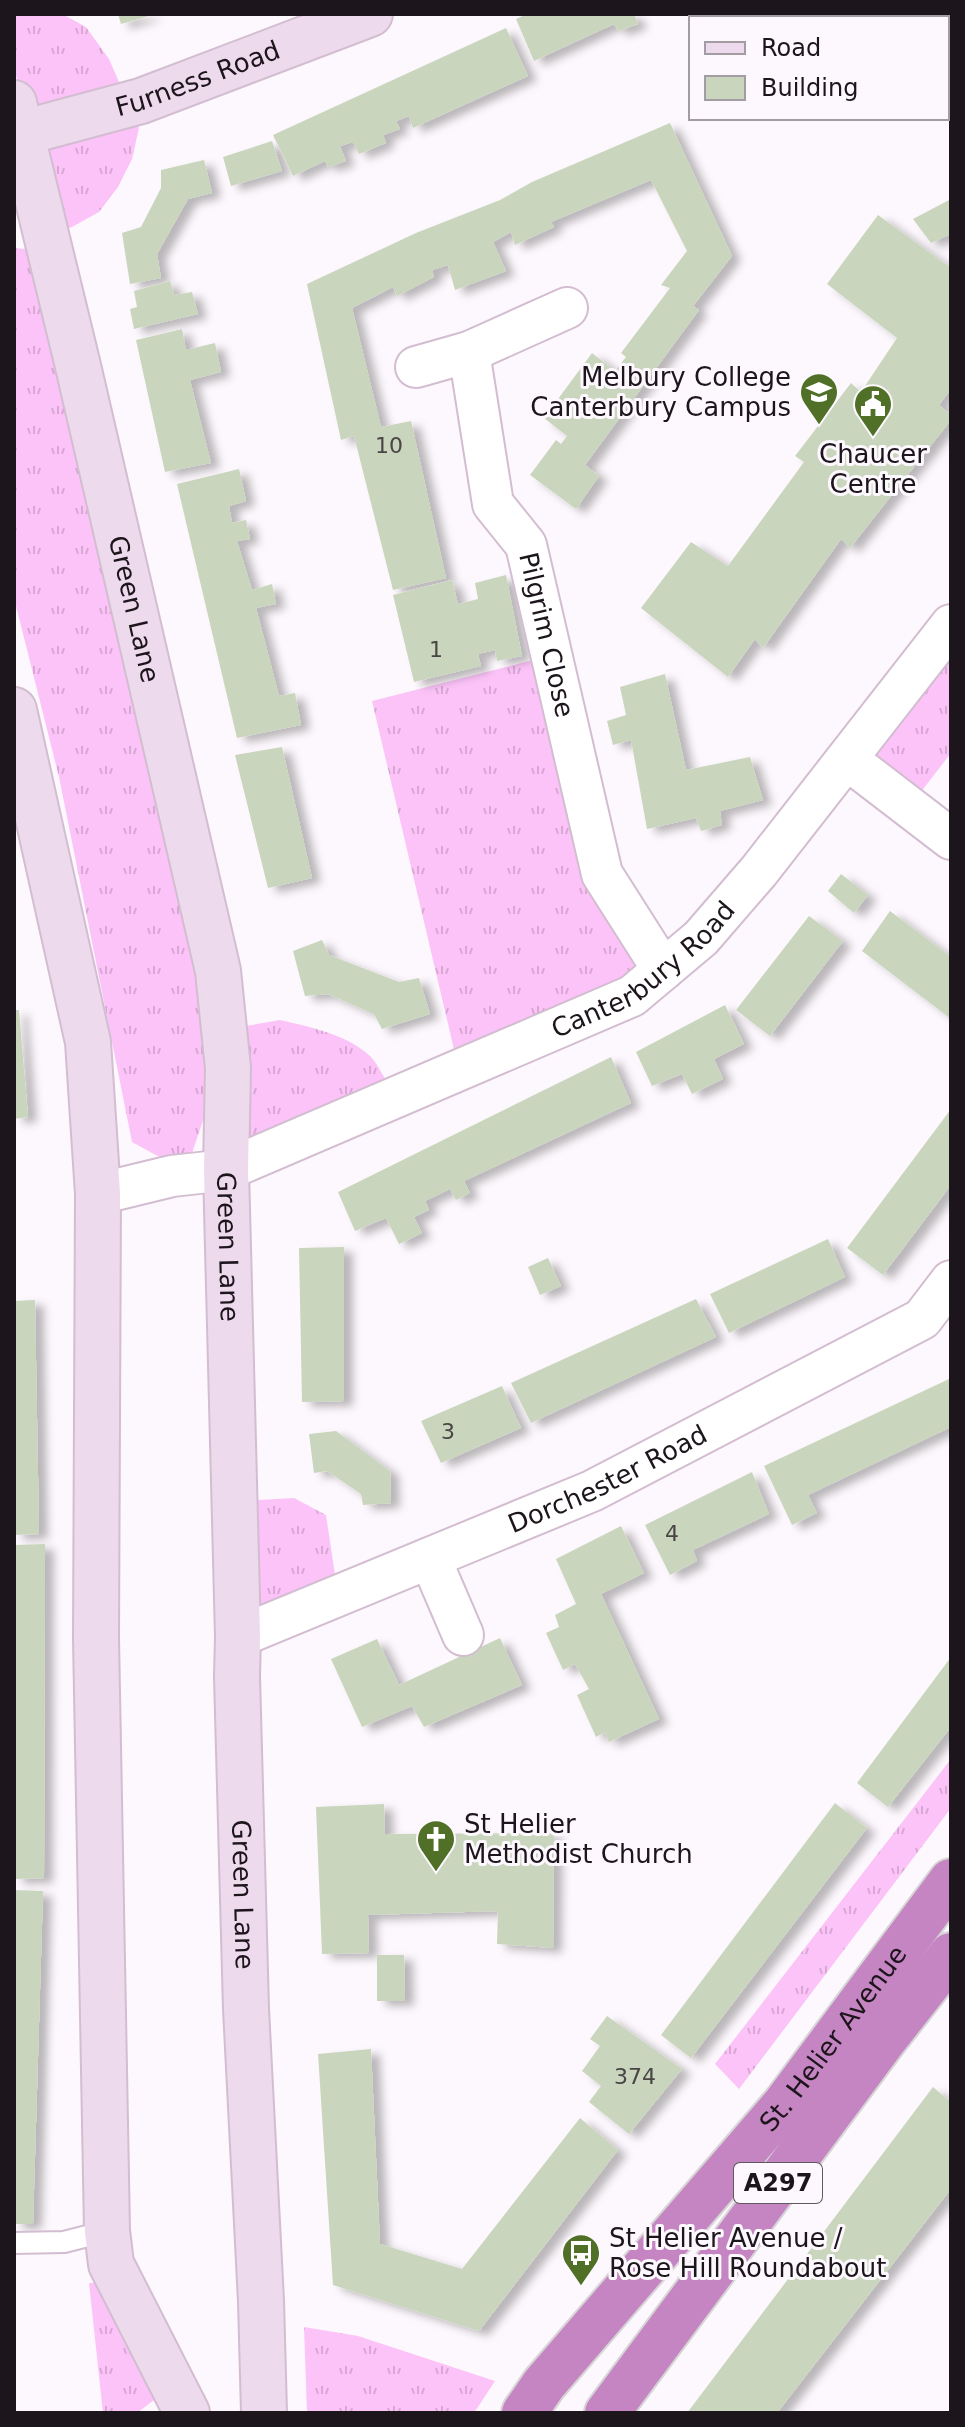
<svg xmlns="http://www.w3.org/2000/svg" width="965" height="2427" font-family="'DejaVu Sans',sans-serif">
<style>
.grass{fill:url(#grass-tufts)}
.building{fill:#c9d6bd;filter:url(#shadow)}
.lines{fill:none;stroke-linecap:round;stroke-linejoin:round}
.lane-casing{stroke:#d3bdd1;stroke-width:24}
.street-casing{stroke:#d3bdd1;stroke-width:44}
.secondary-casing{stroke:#d3bdd1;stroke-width:48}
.highway-casing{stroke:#d6d5d6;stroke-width:48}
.lane{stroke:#fff;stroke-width:20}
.street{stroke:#fff;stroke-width:40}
.secondary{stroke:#eedaed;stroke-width:44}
.highway{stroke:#c584c2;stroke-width:44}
.labels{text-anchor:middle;stroke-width:6;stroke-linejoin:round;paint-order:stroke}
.number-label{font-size:22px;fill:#484544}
.shield{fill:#fdf8fd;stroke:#605960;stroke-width:2}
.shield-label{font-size:24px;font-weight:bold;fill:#1d151c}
.street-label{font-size:26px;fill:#1d151c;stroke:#fdf8fd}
.poi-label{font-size:26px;fill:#1d151c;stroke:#fdf8fd;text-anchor:start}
</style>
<defs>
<pattern id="grass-tufts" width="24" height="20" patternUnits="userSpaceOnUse" patternTransform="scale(2)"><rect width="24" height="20" fill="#fcc3f8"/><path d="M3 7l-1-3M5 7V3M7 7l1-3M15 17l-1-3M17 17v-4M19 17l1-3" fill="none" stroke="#d8a7d4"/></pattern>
<filter id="shadow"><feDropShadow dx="9" dy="5" stdDeviation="4" flood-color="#0004"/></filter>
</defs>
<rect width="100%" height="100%" fill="#fdf8fd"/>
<path class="grass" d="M14,14l50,1 22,12 23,32 30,69 -7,31 -14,28 -19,25 -27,15 -19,6 -39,-166z
M14,248l12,1 175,728 8,126 -17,50 -27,7 -33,-18 -73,-365 -45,-179z
M951,646v107l-34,44 -51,-38z
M545,657l106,310 -194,95 -85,-361z
M280,1020c30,7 66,14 90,36 8,8 14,22 21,33l-156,69v-130z
M294,1498l32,17 11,73 -90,34 -4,-121z
M951,1759v49l-212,281 -24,-25z
M89,2283h11l54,117 -17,13h-34z
M304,2327l54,9 137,45 -21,32h-167z"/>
<path class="building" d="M118,14h34v1l-31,9z
M527,14h107l4,10 -19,7 -5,-7 -80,37 -18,-42z
M836,14h115v1l-6,3h-107z
M506,28l22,48 -115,52 -4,-12 -13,5 4,8 -17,6 3,8 -27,11 -6,-12 -13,4 6,15 -18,6 -3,-6 -32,15 -20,-41z
M670,123l62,133 -39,50 6,4 -114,155 14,11 -23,33 -46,-34 26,-35 5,4 6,-8 -23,-18 48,-65 23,18 11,-14 -5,-4 49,-65 -9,-3 26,-34 -36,-71 -100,42 3,5 -39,18 -4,-13 -18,10 13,29 -51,19 -7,-25 -16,5 2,7 -37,19 -4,-9 -41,21 29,119 30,-6 35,157 -53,12 -39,-154 -13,4 -34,-156 109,-51 84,-33 32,-18z
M272,141l10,30 -51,15 -8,-29z
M204,160l8,33 -24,6 -31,55 4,24 -31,6 -8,-51 19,-6 20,-39v-18z
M951,199v35l-20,9 -18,-24z
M878,215l73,53v121l-12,16 12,10v5l-101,128 -9,-9 -78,109 -8,-9 -27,38 -87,-69 50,-66 37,24 76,-104 -9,-6 56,-73 10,9 36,-54 -70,-54z
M170,281l4,14 18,-3 6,22 -64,15 -4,-20 7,-2 -3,-16z
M182,329l4,21 29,-7 6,29 -31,8 21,83 -46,9 -29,-132z
M239,469l7,32 -17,5 3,17 14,-3 4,19 -13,2 15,49 20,-6 4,20 -20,4 23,88 16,-3 6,32 -64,13 -60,-254z
M506,575l16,81 -25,5 -2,-11 -17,4 3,12 -67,16 -21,-87 59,-15 6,24 20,-5 -3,-16z
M665,674l21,96 64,-13 13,43 -43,11 2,14 -21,6 -5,-13 -49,11 -16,-89 -18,5 -6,-24 19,-6 -6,-28z
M282,747l30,131 -44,10 -33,-133z
M841,874l27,21 -14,18 -26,-22z
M890,911l61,46v62l-89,-68z
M809,916l34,25 -73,95 -34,-26z
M322,940l7,15 70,27 20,-4 11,36 -48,15 -8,-15 -46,-20 -23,2 -12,-45z
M725,1005l19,39 -30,15 9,20 -31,15 -10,-20 -30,12 -16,-34z
M14,1010h5l9,107 -14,2z
M611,1057l20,46 -167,78 6,12 -14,7 -6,-11 -25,12 4,9 -15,7 8,16 -23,11 -13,-26 -31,13 -17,-39z
M951,1109v76l-68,90 -36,-27z
M828,1239l17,38 -116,56 -19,-39z
M344,1247v154l-42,1 -3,-154z
M548,1258l13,28 -21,9 -12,-28z
M696,1299l20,38 -185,86 -20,-40z
M35,1300l4,234 -25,1v-234z
M949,1379l2,4v44l-143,68 9,18 -25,12 -28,-59z
M502,1386l19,42 -80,35 -20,-42z
M336,1431l54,40 1,32 -28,2 -2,-11 -34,-23 -13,2 -5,-39z
M752,1472l17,42 -76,36 4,11 -27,14 -25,-50z
M621,1526l23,47 -43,21 58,125 -50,23 -4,-10 -9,5 -19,-42 12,-6 -14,-25 -12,6 -17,-37 13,-6 -4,-12 21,-11 -20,-45z
M45,1544l-1,334 -30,1v-334z
M500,1638l22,47 -98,42 -12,-21 -50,21 -31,-68 46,-20 22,46z
M951,1657v70l-63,80 -31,-24z
M835,1803l32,25 -176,230 -30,-23z
M384,1804l1,30 169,-1 -1,115 -56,-4 1,-33 -130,4 1,38 -47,1 -6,-147z
M14,1890l29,1 -10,333h-19z
M377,1955h27l1,46h-28z
M607,2016l75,53 -53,65 -40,-32 12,-16 -19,-15 18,-25 -10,-7z
M371,2049l9,195 82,25 118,-151 38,32 -139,181 -146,-46 -15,-231z
M933,2087l18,15v87l-174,224h-90z"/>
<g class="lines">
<defs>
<path id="lane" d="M14,2243l50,-1 43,-11"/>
<g id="street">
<path id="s1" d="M567,308l-98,44 24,152 33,41 76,329 61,96"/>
<path d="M416,367l53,-15"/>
<path d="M848,760l103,79"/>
<path id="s2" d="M98,1194l74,-18 54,-6 406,-174 69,-58 58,-67 192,-246"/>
<path d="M430,1558l33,77"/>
<path id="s3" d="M238,1637l354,-146 330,-172 29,-38"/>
</g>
<g id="secondary">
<path id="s4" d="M14,103l64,263 140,605 10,97 -2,102 12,467 -1,39 9,333 15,292 3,112"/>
<path id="s5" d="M22,133l119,-32 229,-87"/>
<path d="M14,710l74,332 10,152 -2,444 11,593 4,33 76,149"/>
</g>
<g id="highway">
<path id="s6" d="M524,2413l20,-29 241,-280 166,-223"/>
<path d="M607,2413l278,-374 66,-84"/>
</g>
</defs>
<use href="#lane" class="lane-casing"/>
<use href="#street" class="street-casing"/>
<use href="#secondary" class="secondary-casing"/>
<use href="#highway" class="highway-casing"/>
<use href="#lane" class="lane"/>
<use href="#street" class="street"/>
<use href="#secondary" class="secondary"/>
<use href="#highway" class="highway"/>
</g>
<defs>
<symbol id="university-pin" viewBox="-11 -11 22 30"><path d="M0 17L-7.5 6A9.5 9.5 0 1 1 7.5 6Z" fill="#507027" stroke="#fdf8fd"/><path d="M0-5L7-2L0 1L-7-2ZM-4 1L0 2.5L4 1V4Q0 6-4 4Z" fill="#fff"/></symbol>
<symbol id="civic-pin" viewBox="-11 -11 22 30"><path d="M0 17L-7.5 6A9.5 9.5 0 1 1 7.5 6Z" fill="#507027" stroke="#fdf8fd"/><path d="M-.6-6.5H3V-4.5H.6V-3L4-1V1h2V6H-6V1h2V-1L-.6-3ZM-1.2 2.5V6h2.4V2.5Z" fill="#fff"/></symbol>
<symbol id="church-pin" viewBox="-11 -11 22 30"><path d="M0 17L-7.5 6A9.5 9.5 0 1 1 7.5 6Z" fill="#507027" stroke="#fdf8fd"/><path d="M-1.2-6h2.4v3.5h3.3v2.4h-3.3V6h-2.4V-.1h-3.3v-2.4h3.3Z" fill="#fff"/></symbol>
<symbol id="bus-pin" viewBox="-11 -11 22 30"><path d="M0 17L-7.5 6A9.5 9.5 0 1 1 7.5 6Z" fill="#507027" stroke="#fdf8fd"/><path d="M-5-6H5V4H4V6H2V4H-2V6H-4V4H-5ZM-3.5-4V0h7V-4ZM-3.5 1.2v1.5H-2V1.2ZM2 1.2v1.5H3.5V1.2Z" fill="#fff"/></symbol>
</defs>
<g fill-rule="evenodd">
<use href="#university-pin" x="797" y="370" width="44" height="60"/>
<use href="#civic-pin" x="851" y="382" width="44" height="60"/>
<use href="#church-pin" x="414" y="1817" width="44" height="60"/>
<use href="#bus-pin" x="559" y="2231" width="44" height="60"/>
</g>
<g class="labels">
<g class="number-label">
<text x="389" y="453">10</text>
<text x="436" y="657">1</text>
<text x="448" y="1439">3</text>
<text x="672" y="1541">4</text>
<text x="635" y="2084">374</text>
</g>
<rect class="shield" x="734" y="2163" width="88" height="40" rx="6"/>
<g class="shield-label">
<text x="778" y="2191">A297</text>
</g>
<g class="street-label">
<text dy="9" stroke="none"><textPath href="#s5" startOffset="184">Furness Road</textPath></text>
<text dy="9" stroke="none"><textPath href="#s4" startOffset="520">Green Lane</textPath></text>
<text dy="9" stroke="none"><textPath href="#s1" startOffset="406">Pilgrim Close</textPath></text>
<text dy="9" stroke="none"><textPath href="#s2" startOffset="596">Canterbury Road</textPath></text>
<text dy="9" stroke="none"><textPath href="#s4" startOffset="1168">Green Lane</textPath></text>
<text dy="9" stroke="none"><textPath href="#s3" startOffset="402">Dorchester Road</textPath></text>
<text dy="9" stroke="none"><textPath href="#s4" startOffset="1816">Green Lane</textPath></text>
<text dy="9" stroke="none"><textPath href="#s6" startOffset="486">St. Helier Avenue</textPath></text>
</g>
<g class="poi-label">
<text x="791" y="386" text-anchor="end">Melbury College<tspan x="791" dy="30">Canterbury Campus</tspan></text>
<text x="873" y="463" text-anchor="middle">Chaucer<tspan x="873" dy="30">Centre</tspan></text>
<text x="464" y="1833">St Helier<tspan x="464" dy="30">Methodist Church</tspan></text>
<text x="609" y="2247">St Helier Avenue /<tspan x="609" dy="30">Rose Hill Roundabout</tspan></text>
</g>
</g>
<rect width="965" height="2427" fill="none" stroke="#1d151c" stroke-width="32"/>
<rect x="689" y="16" width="260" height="104" fill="#fdf8fd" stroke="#a39da3" stroke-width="2"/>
<rect x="705" y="42" width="40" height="12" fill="#eedaed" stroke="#a39da3" stroke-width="2"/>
<text x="761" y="56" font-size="24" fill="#1d151c">Road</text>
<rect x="705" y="76" width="40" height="24" fill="#c9d6bd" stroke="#a39da3" stroke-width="2"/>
<text x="761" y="96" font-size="24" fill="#1d151c">Building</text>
</svg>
